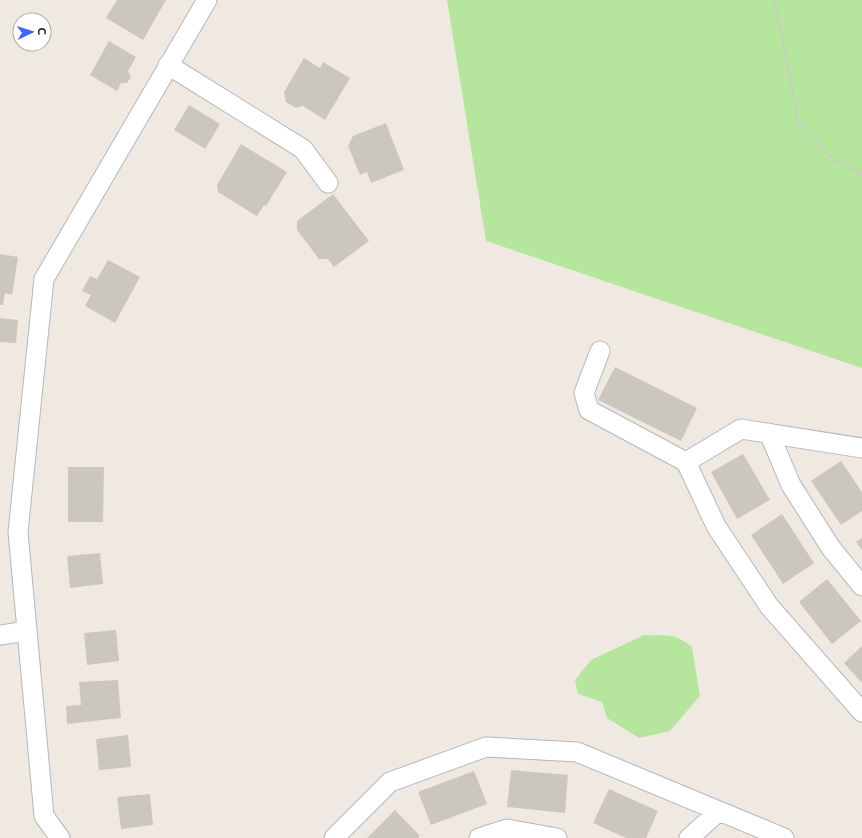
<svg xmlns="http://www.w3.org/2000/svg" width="862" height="838" font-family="Commissioner,sans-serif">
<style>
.green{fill:#b6e59e}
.building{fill:#cbc7bf}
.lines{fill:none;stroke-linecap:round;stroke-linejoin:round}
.minor-casing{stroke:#b4b7c1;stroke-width:21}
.path{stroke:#c9c9c9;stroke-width:2.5;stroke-dasharray:3 2;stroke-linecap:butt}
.minor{stroke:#fff;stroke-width:19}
</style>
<rect width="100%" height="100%" fill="#efe9e1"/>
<path class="green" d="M447,0h415v368l-376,-127z
M644,635c22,1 30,-3 48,12l8,49 -30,35 -31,7 -32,-20 -5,-16 -24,-8 -3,-14 16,-20z"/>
<path class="building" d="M117,0h49l-23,40 -37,-22z
M109,41l27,16 -8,14 3,6 -4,6h-6l-4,8 -27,-16z
M304,58l16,10 3,-6 27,16 -25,42 -22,-14 -7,2 -10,-6 -2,-10z
M189,105l31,19 -15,25 -31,-19z
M386,123l18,47 -33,13 -4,-11 -7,3 -12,-29 5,-10z
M241,144l46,28 -21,34 -2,-1 -7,11 -39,-24 -1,-7z
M333,194l36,47 -35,26 -6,-8h-9l-22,-29v-9z
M0,254l18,3 -6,38 -7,-2 -2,12h-3z
M108,260l32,17 -25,46 -30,-17 6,-11 -9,-4 8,-15 7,3z
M0,318l18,2 -2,23 -16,-1z
M615,367l82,41 -16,33 -83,-41z
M743,454l27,46 -33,19 -26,-47z
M841,461l21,31v19l-21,14 -30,-44z
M68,467h36l-1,55h-35z
M782,514l32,49 -31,21 -32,-49z
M862,538v12l-6,-8z
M100,553l3,31 -33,4 -3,-32z
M827,579l34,42 -29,23 -33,-42z
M116,630l3,31 -32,4 -3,-32z
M862,646v37l-18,-20z
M118,680l3,38 -54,6 -1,-18 15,-1 -2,-23z
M128,735l3,32 -32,3 -3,-31z
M511,770l57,5 -3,38 -58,-6z
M474,771l13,33 -56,21 -13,-33z
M609,789l49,22 -12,27h-20l-33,-15z
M150,794l3,31 -32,4 -4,-32z
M395,810l25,26 -2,2h-51z"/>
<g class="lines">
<defs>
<path id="minor" d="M168,65l135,84 25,34
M600,351l-16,42 5,17 97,52 55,-33 121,19
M769,433l22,52 40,63 31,38
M686,462l30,64 53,80 93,106
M0,635l27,-4
M60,838l-16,-22 -26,-284 26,-253 163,-279
M334,838l56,-56 96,-35 91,5 207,86
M479,838l28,-9 50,9
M689,838l30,-27"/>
</defs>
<use href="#minor" class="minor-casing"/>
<path class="path" d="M774,0l15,70 9,51 35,38 29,15"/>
<use href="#minor" class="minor"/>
</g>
<g transform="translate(32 32) rotate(86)"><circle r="19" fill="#ffffff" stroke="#ababab"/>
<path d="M0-3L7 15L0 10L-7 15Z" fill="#4264fb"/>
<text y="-6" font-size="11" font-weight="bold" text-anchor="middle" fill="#2e2e2e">С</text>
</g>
</svg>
